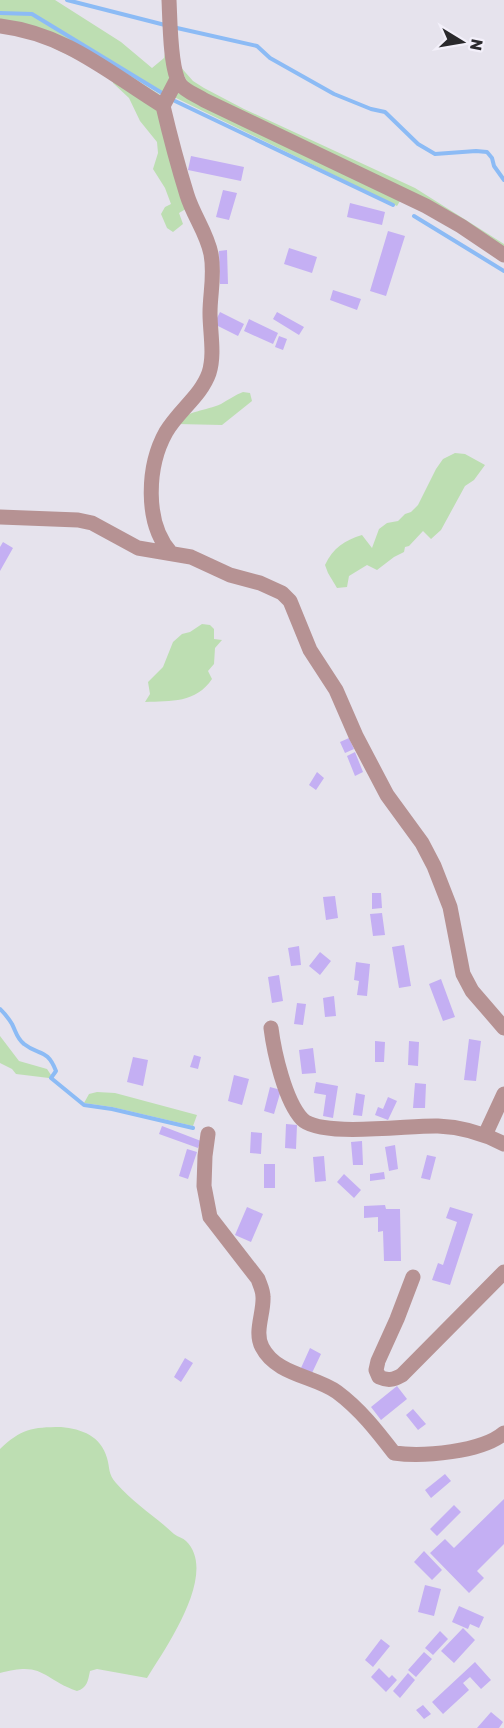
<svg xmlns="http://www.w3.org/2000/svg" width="504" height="1728" font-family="Rubik,sans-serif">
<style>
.green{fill:#bddeb2}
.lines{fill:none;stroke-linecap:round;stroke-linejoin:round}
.stream{stroke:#8cbbf5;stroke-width:4}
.building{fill:#c4aff3}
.street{stroke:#b69293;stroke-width:15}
</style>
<rect width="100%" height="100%" fill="#e6e3ed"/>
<path class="green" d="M0,0h55l66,42 31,26 12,-10 2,-10 6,28 -9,16 -130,-79 -33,-1z
M19,14l14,2 13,7 116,73h-9l-153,-74v-7z
M178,64l15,17 11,7 40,21 171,79 89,56v6l-315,-165z
M112,76l49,32 28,99 -10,6 4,11 -10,8 -6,-4 -6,-14 4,-7 6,-3 -6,-16 -12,-19 5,-16 -1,-11 -17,-21 -11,-23 -16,-15z
M177,92l223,109 -3,5 -225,-110z
M243,392l7,1 2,8 -30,24 -45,-1c10,-14 29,-13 44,-20 7,-4 14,-9 22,-12z
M455,453l10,1 20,11 -11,15 -9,6 -24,44 -10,9 -8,-8 -14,15 -4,1 -1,5 -10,5 -17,13 -10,-5 -18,11 -2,11 -10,1 -9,-15 -3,-8c8,-17 20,-25 37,-30l10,13 7,-19 8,-6 11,-2 7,-7 6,-2 7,-7 18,-36 7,-10z
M202,624l8,1 4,4v10l8,1 -7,8 -1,16 -6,7 4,8c-16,24 -41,22 -67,23l5,-8 -2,-12 15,-15 10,-25 9,-8 8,-2z
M0,1036l19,25 28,8 4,6 -2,3 -33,-4 -4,-5 -12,-6z
M97,1092l18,1 82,22 -4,11 -81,-19 -28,-4 5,-9z
M61,1427c21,2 40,9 46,31 3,10 1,16 9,25 17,20 39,33 58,51 4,3 9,4 12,7 33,32 -21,108 -39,137l-50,-9 -7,2c-2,10 -3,17 -13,20 -36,-13 -33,-30 -77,-18v-224c21,-20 32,-22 61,-22z"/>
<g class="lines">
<path class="stream" d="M67,0l98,25
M0,13l32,1 130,79
M177,28l80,18 13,12 64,36 37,15 14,3 33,32 17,10 41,-3 11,1 5,6 2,8 10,14
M175,101l218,104
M414,216l90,55
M0,1009c4,4 9,10 12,15 4,8 5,15 12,20 15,12 23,4 32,27l-5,7 33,27 28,4 81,19"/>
</g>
<path class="building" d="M191,156l53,11 -3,14 -53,-11z
M223,190l14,3 -8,27 -13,-3z
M350,203l35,9 -3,13 -35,-8z
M388,231l17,5 -19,60 -16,-5z
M289,248l28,9 -5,16 -28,-9z
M227,250l1,34h-8l-1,-33z
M333,290l28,9 -4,11 -27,-10z
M220,312l24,12 -6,12 -24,-12z
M277,312l27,15 -5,8 -26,-16z
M249,319l29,14 -5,11 -29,-13z
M279,336l8,3 -4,11 -8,-3z
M3,542l10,6 -13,23v-24z
M349,738l5,11 -9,4 -5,-11z
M355,752l8,20 -8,4 -8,-20z
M317,772l7,6 -8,12 -7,-5z
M372,893h9l1,15 -10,1z
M335,896l3,22 -12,2 -3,-23z
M382,913l3,22 -12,1 -3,-22z
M404,945l7,41 -12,2 -7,-41z
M299,946l2,19 -10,1 -3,-18z
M320,952l11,9 -11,14 -11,-9z
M356,962l14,2 -3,32 -10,-1 2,-14 -5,-1z
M279,975l4,26 -11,2 -4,-26z
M441,979l14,38 -12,4 -14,-37z
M334,996l2,20 -11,1 -2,-19z
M297,1003l9,1 -3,21 -9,-1z
M469,1039l12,2 -5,40 -12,-1z
M375,1041l10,1 -1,20h-9z
M409,1041l10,1 -1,24 -10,-1z
M313,1048l3,25 -14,1 -3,-24z
M194,1055l7,2 -3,12 -8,-2z
M133,1057l15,3 -5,26 -16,-4z
M234,1075l15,4 -7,26 -14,-4z
M316,1082l22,4 -5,32 -10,-2 3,-21 -12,-2z
M415,1083l11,1 -1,24h-12z
M270,1087l11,3 -7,24 -10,-3z
M356,1093l9,2 -3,21 -9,-1z
M388,1097l9,4 -9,19 -13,-5 3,-8 5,2z
M286,1124l11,1 -1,24 -11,-1z
M162,1126l39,15 -3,7 -39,-14z
M251,1132l11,1 -1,21 -11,-1z
M362,1141l1,24h-10l-2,-23z
M395,1145l3,24 -9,2 -4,-24z
M187,1149l10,3 -9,27 -9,-3z
M427,1155l9,2 -6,23 -9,-2z
M324,1156l2,25 -11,1 -2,-25z
M264,1164h11v24h-11z
M384,1172l1,7 -15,2v-7z
M344,1174l17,16 -7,8 -17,-16z
M385,1205l1,4h14l1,52h-17l-1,-30 -5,1v-15l-14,1v-12z
M247,1207l16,7 -12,28 -16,-7z
M450,1207l23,7 -23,71 -18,-5 6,-17 5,2 14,-43 -11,-4z
M310,1348l11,6 -9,19 -11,-5z
M185,1358l8,5 -12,19 -7,-5z
M397,1386l10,13 -26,21 -10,-13z
M413,1409l13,15 -8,6 -12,-15z
M445,1474l6,7 -20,17 -6,-8z
M504,1499v45l-27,27 7,7 -15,15 -39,-40 15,-14 9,9z
M454,1505l7,7 -24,24 -7,-7z
M424,1551l18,19 -10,10 -18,-18z
M425,1585l16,4 -7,27 -16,-4z
M459,1606l25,11 -5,11 -9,-4 -2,5 -16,-7z
M463,1628l12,12 -21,23 -13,-12z
M440,1631l8,8 -15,16 -8,-7z
M381,1639l9,7 -17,21 -8,-7z
M424,1652l8,7 -16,18 -8,-7z
M475,1662l16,18 -10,9 -11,-12 -7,6 6,7 -26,24 -11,-12z
M379,1668l10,10 3,-3 5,5 -11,12 -15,-15z
M408,1673l7,7 -15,18 -7,-7z
M423,1705l8,9 -7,5 -8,-9z
M491,1712l12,10 -4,6h-22z"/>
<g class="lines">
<path class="street" d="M169,0c1,19 1,70 11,84 5,7 16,11 24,16l222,106 35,20 43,29
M0,26c66,8 108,46 163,80
M0,517l78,3 14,3 46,25 53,9 39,18 30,8 22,10 8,8 20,49 26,40 20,46 31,59 35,48 12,23 16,41 13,67 9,17 32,37
M171,553c-27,-30 -24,-87 -5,-121 12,-21 35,-36 43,-59 6,-19 1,-40 1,-60 0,-20 5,-38 1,-59 -4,-21 -18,-39 -24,-59 -9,-29 -17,-59 -24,-89l14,-27
M271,1028c3,24 14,73 31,91 18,19 108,6 136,7 24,1 45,7 66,18
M208,1134l-3,22 -1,30 6,31 48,62c2,6 5,11 5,18 1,16 -9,35 -1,50 14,28 53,29 75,45 23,17 40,39 57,61 29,4 88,-1 110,-20
M485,1135l19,-41
M413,1277l-16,42 -19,42 -2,9 3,7c9,4 14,3 23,-2l102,-103"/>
</g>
<g transform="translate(462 42) rotate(101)" stroke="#f3f0fa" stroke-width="4.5" paint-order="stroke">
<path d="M0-4.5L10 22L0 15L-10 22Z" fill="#2a292c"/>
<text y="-9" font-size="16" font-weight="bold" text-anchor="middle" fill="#2a292c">N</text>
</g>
</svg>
